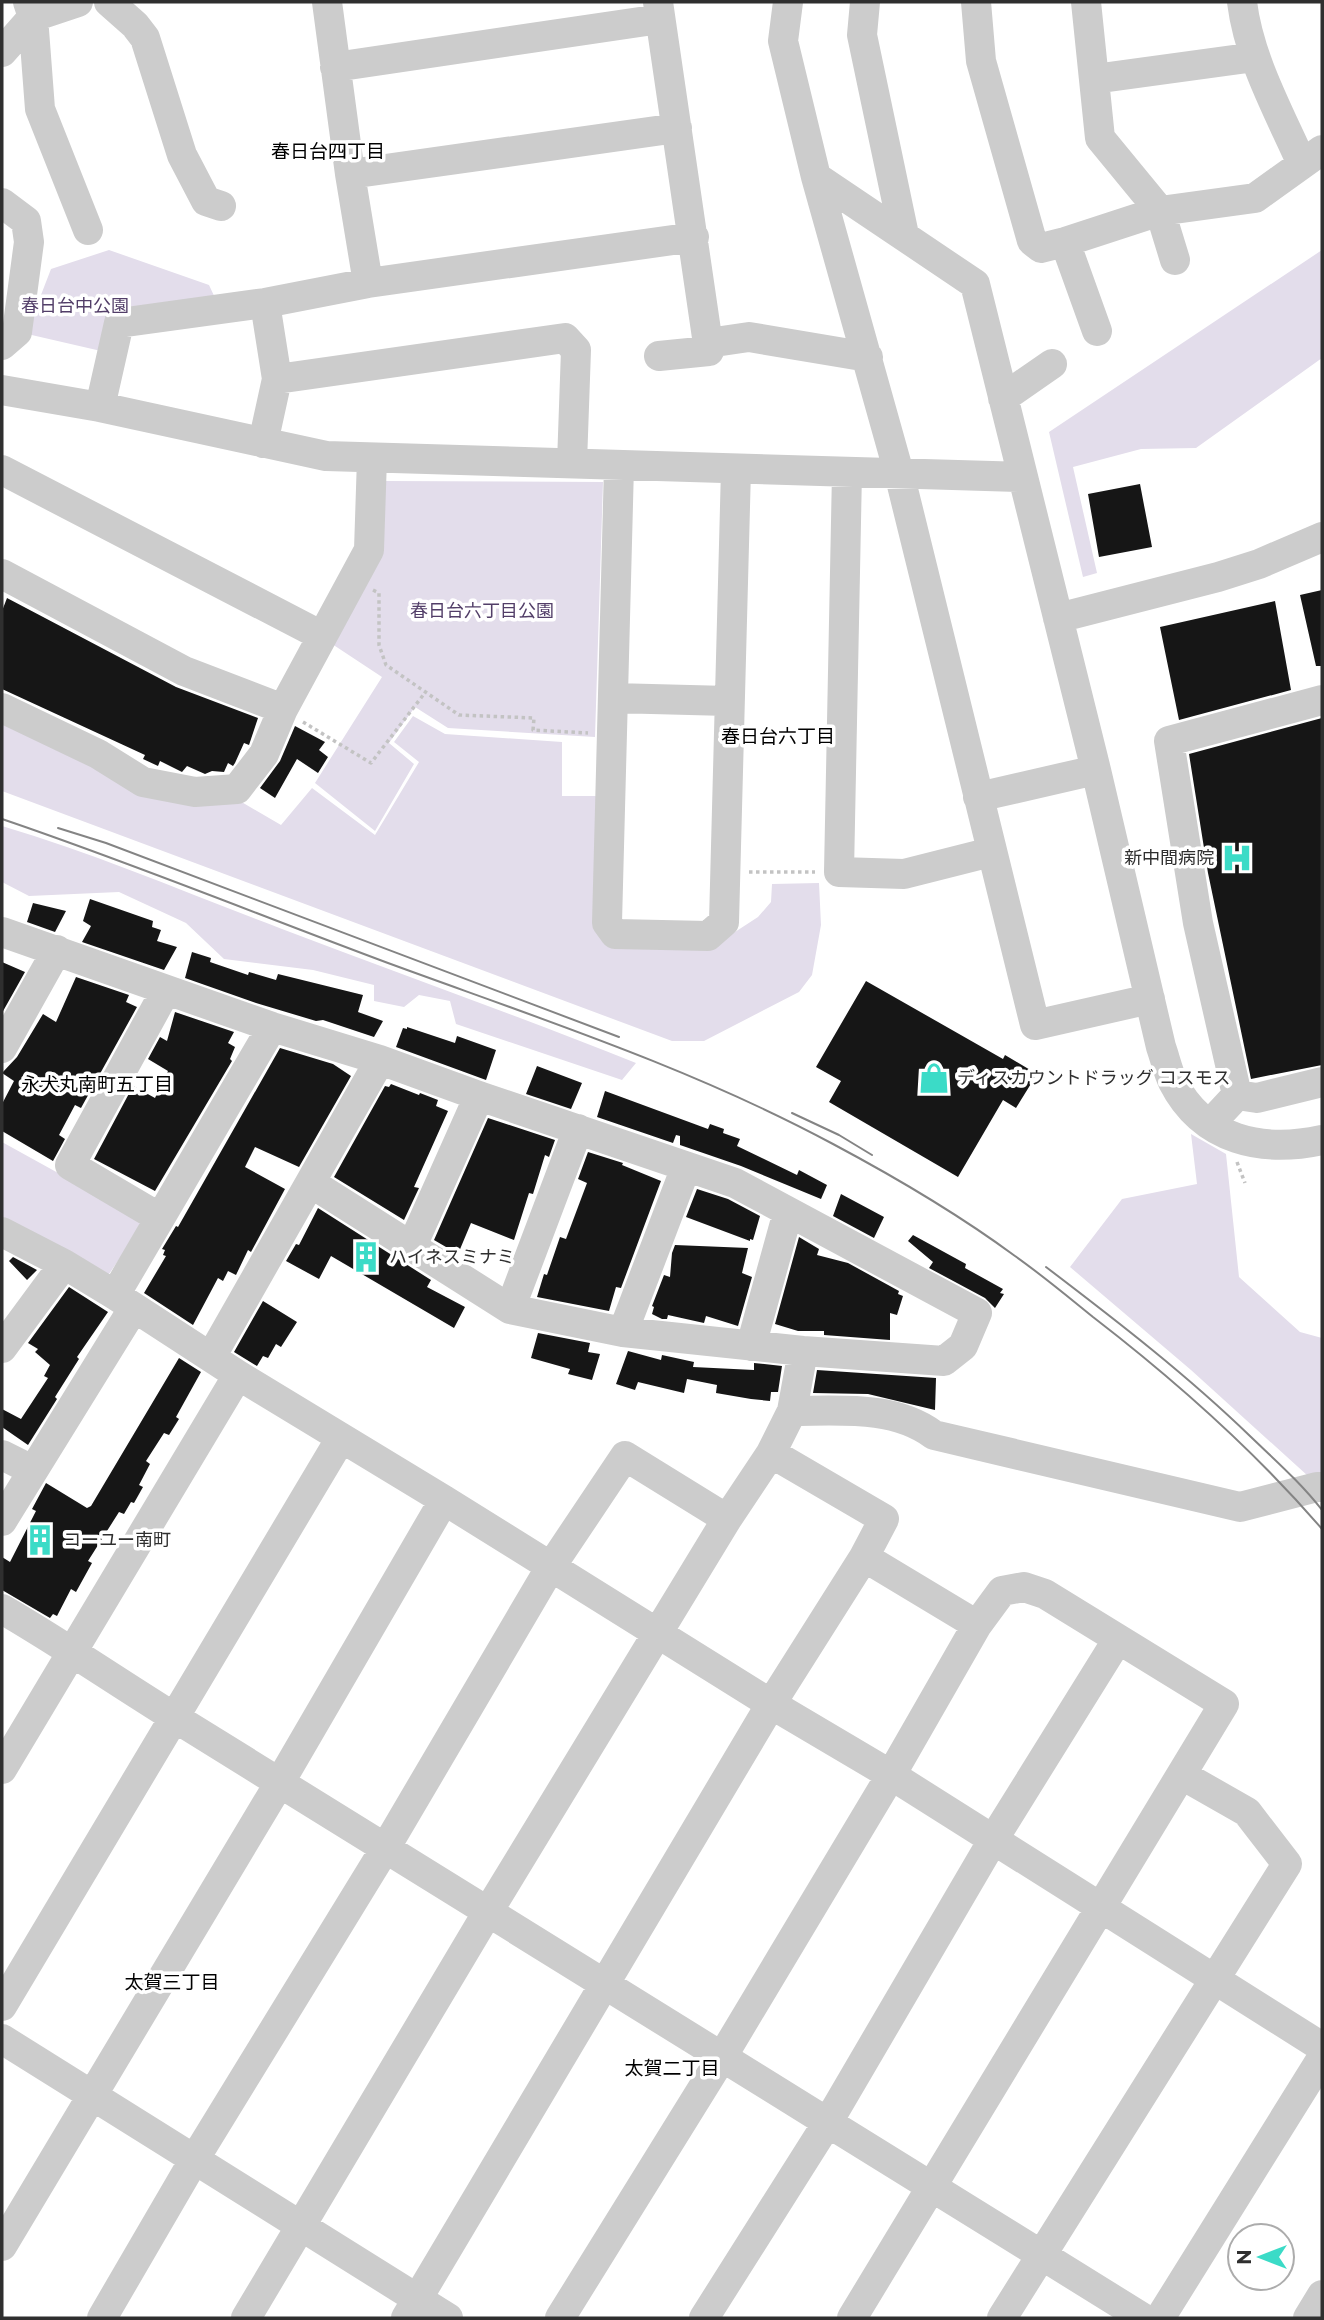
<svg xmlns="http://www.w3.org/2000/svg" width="1324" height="2320" font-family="Montserrat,'Noto Sans JP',sans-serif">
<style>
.green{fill:#e3ddeb}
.building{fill:#161616}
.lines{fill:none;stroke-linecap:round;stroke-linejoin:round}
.path{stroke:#c3c3c3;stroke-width:3.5;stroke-dasharray:3.5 3.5;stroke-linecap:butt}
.minor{stroke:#ccc;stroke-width:30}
.tram{stroke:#848484;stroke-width:2}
.labels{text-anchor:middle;stroke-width:7;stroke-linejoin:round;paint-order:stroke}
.park-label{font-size:18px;fill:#523e68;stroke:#fff}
.poi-label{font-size:18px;fill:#2f2f2f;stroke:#fff;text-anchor:start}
.neighbourhood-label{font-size:19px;fill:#000;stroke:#fff}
</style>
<rect width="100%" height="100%" fill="#fff"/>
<path class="green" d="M109,250l100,35 7,15 -106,14 -9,37 -78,-18 11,-20 17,-44z
M1322,250v108l-126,90 -55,1 -68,18 24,106 -14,4 -34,-145z
M385,481l218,1 -8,255 -147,-9 -33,-21 -26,36 25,21 -39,67 -60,-48 67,-106 -53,-35z
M413,716l32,18 117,8v54h35v128l118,21 43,-28 13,-15 1,-18 47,-1 2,42 -9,50 -13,17 -95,49h-32l-670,-250v-73l86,38 140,38 53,31 31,-37 63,47 44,-73 -25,-20z
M2,826c95,28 187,68 280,103 118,45 237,87 354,134l-14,17 -166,-56 -6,-23 -31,-6 -15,12 -30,-6v-16l-61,-15 -89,-11 -38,-36 -67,-31 -90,4 -27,-14z
M1191,1134l35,20 13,123 61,55 22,6v141l-14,-3 -117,-106 -121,-103 52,-68 75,-15z
M2,1142l143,79 -38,56 -105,-57z"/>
<path class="building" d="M1140,484l12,63 -53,10 -11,-63z
M1322,590v76h-6l-16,-71z
M7,598l169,89 82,31 -9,27 -5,-2 -9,20 -2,3 -5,-3 -4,9 -12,-1 -7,3 -18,-8 -5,6 -22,-11 -2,5 -15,-7 2,-4 -143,-66v-78z
M1275,601l16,89 -112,30 -19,-93z
M1322,718v347l-71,14 -43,-206 -19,-119z
M295,726l30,16 -6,8 9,7 -10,16 -21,-14 -22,39 -15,-10 20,-27z
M90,899l63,22 -1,6 9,3 -4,11 20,6 -13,23 -82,-28 9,-16 -8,-5z
M33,903l33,8 -11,21 -28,-10z
M192,952l19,6 -1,4 38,13 1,-3 27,8 2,-6 85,21 -5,17 25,9 -9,16 -51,-17 -7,1 -60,-18 -71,-25z
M2,962l23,10 -23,41z
M76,977l53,18 -3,7 11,5 -56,101 -6,-3 -16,30 6,4 -12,22 -51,-30v-27l12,-23 -12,-8 15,-16 26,-43 13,8z
M866,981l137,78 2,-4 32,19 -21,34 -13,-8 -45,77 -129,-75 12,-21 -25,-14z
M175,1012l59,20 -6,11 7,4 -5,12 2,2 -77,130 -61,-32 39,-73 22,12 13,-27 -20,-12 12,-22 7,4z
M407,1027l48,16 2,-7 39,14 -10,30 -90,-33 7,-19 4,1z
M280,1048l53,16 18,12 -52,91 -44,-20 -10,20 40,22 -34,63 -3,-2 -12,25 -8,-4 -5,10 -5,-3 -25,47 -49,-32 22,-37 -3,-1 2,-5 -3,-1 14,-23 2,1z
M537,1066l45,17 -11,26 -45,-15z
M391,1084l28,11 1,-2 18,7 -2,6 12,5 -34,76 5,1 -15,32 -70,-43 51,-91 4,1z
M605,1091l103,38 2,-5 14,5 -1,4 17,6 -3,7 60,29 2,-5 28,15 -6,14 -80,-33 -61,-21v-9l-4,-1 -3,8 -76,-26z
M488,1118l67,22 -6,17 -4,-2 -12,39 -4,-1 -15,47 -43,-17 -13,31 -24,-14z
M588,1152l35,11 -1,2 39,16 -40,107 -5,-1 -7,24 -72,-14 7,-23 3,1 13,-38 6,2 21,-56 -9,-4z
M697,1189l31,10 32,17 -7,24 -3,-1v2l-64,-24z
M841,1194l43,23 -10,21 -41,-22z
M318,1208l113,72 -4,7 38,20 -11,21 -123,-72 -12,23 -33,-18 10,-17 3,1z
M913,1235l53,29 -1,4 38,21 -3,4 4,1 -9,14 -10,-10 -56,-30 4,-6 -25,-21z
M799,1237l20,12 -2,6 31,8 51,28 -1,3 5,2 -6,19 -7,-2v27l-66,-5v-4h-26l-23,-7z
M675,1245l73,3 -6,25 10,4 -14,49 -32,-10 -2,7 -36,-8 -1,4h-5l-10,-5 2,-7 -2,-1 12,-31 6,2 2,-24z
M13,1257l24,13 -10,10 -18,-19z
M69,1287l39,25 -31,45 2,2 -24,38 2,2 -29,46 -26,-18v-18l19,10 27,-41 -4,-2 6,-11 -15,-13 3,-3 -10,-6z
M263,1301l34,21 -16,25 -5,-3 -8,14 -5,-2 -6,10 -23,-14z
M538,1333l52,10 -2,9 12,2 -8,26 -24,-6 2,-5 -39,-11z
M628,1351l33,9 1,-5 32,7 -1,5 61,3v-7l28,3 -4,26h-7l-1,9 -19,-2 -35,-6 1,-8 -30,-6 -3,14 -46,-11 -3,8 -19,-6z
M179,1358l22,14 -25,45 3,2 -10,16 -5,-2 -18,28 4,3 -11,21 4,2 -9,16 -3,-1 -7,12 -5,-2 -31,49 4,2 -16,29 -5,-3 -14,27 -4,-2 -3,4 -48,-28v-33l8,5 26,-51 -4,-2 14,-26 41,25 4,-2z
M817,1370l119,8 -1,32 -67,-16 -55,-1z"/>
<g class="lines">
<path class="path" d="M373,590l6,3v52l7,20 73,50 75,3 -1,12 55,3
M303,722l68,41 53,-69
M749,872h66
M1237,1162l8,21"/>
<path class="minor" d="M28,2l5,15 7,92 48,121
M109,2l26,23 10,13 37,117 24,46 15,5
M327,2l23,172 18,109
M658,2l51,349 -50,5
M788,2l-5,39 33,136 83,296 136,552 115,-26
M865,2l-3,33 42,200
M976,2l5,59 51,180 9,7 24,-6 95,-31 95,-13 67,-48
M1086,2l14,136 60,73 15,49
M1242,2c7,57 37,110 60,162
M2,52l31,-35 45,-15
M335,67l325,-48
M1094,79l161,-22
M350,174l327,-46
M816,177l159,107 121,486 65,277c4,11 7,25 12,35 30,59 90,71 149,58
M2,203l24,18 3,21 -12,90 -15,13
M1065,242l32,89
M708,343l41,-6 119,20
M277,379l288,-41 11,12 -4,113
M2,390l98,17 226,49 696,21
M1003,398l49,-34
M100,407l19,-84 146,-20 103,-20 326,-46
M263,443l14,-64 -12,-76
M619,466l-12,457 8,11 93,2 16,-14 12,-453
M2,470l320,166
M847,472l-8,400 65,2 87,-22
M2,574l182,97 99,38
M1058,618l160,-41 41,-13 63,-27
M613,698l115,3
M2,708l96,46 45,28 52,10 42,-3 27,-35 19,-45 86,-159 3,-92
M978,797l118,-27
M2,932l270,95 108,33 99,36 256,87 242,130 -14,33 -19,15 -141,-10 -180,-19 -113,-23 -199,-126
M2,1048l55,-98
M1237,1095l20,3 65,-16
M1210,1124l27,-29 -39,-172 -29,-182 153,-41
M160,1218l-90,-53 96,-175
M2,1232l62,32 51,31 123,80 206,125 327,204 120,71 431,272
M412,1246l67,-150
M115,1295l157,-268
M510,1309l68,-180
M623,1332l63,-165
M751,1346l37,-134
M2,1348l62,-84
M211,1357l169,-297
M792,1411c47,0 102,-6 142,24l306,72 77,-20h5
M2,1455l30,15
M2,1521l131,-212
M864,1557l113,68
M2,1609c62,36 121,77 183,115 320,195 638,397 958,594
M2,1769l236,-394
M2,2006l339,-568
M2,2039l446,279
M2,2246l278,-464 164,-282
M102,2318l92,-158 192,-313 164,-279 75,-112 102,63
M246,2318l243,-408 238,-391 44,-66 21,-42 11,-60
M406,2318l365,-614 93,-147 20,-38 -113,-66
M560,2318l162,-261 169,-282 86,-150 25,-34 22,-4 21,7 179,110 -372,614
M704,2318l124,-196 165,-282 125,-201
M1002,2318l285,-454 -40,-52 -65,-37
M1160,2318l162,-260
M1308,2318l14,-23"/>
<path class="tram" d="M2,819c130,44 257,96 386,144 150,55 304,105 445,181 62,33 125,70 182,112 27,19 52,40 78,61 83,64 161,133 229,212
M58,828l48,15 513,194
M792,1113l47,22 33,20
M1046,1267c71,54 141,108 205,170 25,24 50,46 71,73"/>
</g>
<defs>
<symbol id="hospital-bare" viewBox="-9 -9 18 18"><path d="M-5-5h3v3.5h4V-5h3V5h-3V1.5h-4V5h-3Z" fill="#3bdbc7" stroke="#fff" stroke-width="2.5" paint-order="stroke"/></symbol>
<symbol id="shop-bare" viewBox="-9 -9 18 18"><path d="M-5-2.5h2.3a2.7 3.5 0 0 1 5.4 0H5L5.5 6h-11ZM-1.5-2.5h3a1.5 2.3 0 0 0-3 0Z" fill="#3bdbc7" stroke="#fff" stroke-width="2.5" paint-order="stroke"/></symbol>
<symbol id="building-bare" viewBox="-9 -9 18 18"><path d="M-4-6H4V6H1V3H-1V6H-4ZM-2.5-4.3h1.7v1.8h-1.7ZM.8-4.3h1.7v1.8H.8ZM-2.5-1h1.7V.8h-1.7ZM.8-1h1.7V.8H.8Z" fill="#3bdbc7" stroke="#fff" stroke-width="2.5" paint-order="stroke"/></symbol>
</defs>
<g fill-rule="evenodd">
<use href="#hospital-bare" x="1215" y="836" width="44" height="44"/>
<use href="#shop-bare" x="912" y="1056" width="44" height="44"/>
<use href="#building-bare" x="344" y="1235" width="44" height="44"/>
<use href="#building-bare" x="18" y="1518" width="44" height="44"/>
</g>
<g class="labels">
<g class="park-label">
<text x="75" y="312">春日台中公園</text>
<text x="482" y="617">春日台六丁目公園</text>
</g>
<g class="poi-label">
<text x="1214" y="864" text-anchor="end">新中間病院</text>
<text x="957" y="1084">ディスカウントドラッグ コスモス</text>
<text x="389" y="1263">ハイネスミナミ</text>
<text x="63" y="1546">コーユー南町</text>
</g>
<g class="neighbourhood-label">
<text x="328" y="158">春日台四丁目</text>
<text x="778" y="743">春日台六丁目</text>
<text x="97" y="1091">永犬丸南町五丁目</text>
<text x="172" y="1989">太賀三丁目</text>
<text x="672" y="2075">太賀二丁目</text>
</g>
</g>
<rect width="1324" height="2320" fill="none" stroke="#2f2f2f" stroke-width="7"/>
<g transform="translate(1261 2257) rotate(270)"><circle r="33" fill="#ffffff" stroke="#acacac" stroke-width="2"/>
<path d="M0-5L12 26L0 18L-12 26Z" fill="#3bdbc7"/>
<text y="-10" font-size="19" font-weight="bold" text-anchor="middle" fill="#2f2f2f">N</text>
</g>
</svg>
